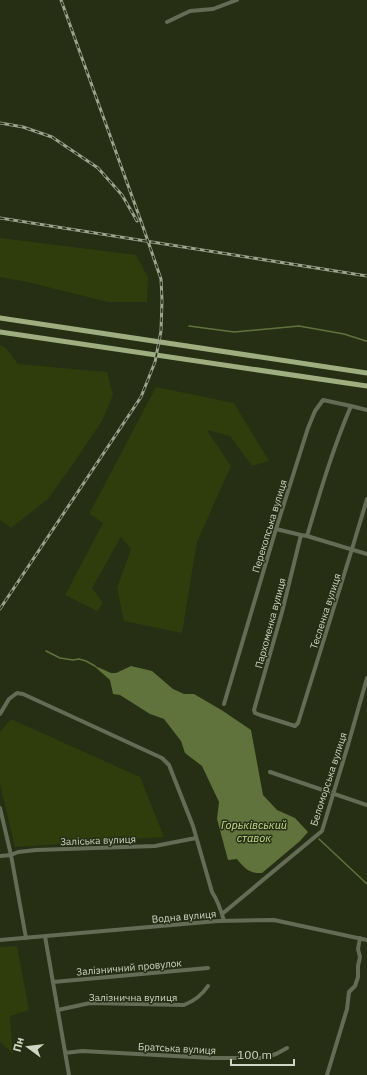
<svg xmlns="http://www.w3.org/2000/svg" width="367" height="1075" font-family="'IBM Plex Sans',sans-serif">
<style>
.green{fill:#2f3c0c}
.water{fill:#61733d}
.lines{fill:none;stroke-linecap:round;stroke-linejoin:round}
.stream{stroke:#61733d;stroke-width:1.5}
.minor{stroke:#646c56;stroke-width:4}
.major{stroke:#9eae7f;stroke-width:5}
.rail-casing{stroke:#9ca490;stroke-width:3}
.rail{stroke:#262e14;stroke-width:1.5;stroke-dasharray:4.5;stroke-linecap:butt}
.labels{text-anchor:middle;stroke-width:3;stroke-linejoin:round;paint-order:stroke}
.street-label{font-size:10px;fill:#cfd6c5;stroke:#262e14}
.water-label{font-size:11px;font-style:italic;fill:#c4e08e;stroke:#262e14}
</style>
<rect width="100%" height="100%" fill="#262e14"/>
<path class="green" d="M0,238l136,17 12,22 -1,25h-39l-81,-20 -27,-5z
M0,345l6,3 12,16 89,8 6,23 -11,26 -27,40 -27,38 -37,29 -11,-8z
M156,387l78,16 35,58 -17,5 -22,-30 -23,-6 24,36 -34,76 -15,91 -58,-12 -7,-33 14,-39 -10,-12 -29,51 11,15 -6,8 -32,-16 38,-72 -14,-9z
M11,719l129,58 24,60 -149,10 -15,-63v-52z
M17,946l12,64 -19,6 3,38 -13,-13v-94z"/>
<path class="water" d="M93,665l18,8h5l15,-7 21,5 21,18 11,5h10l29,17 28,19 12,65 14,15 18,8 13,14 -8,9 -38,32c-12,1 -18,-5 -25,-14l-9,1 -11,-41 2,-17 -17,-36 -17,-13 -4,-12 -17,-22 -14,-5 -30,-19 -7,-1 -3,-14z"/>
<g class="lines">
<path class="stream" d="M189,326l45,6 65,-6 45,8 22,7h1
M46,651l14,7 13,2 6,-1 7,2 9,5
M319,839l48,45"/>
<path class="minor" d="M167,22l23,-11 23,-2 24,-9
M276,529l25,6 6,1 60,18
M301,535l-19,77 -28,98 1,3 5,2 35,11 3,-3 54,-174 15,-50
M307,536c13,-44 26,-88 44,-130
M224,704l52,-175 32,-101 7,-17 8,-11 28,6 16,4
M0,714l9,-15 8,-6 6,1 139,64 7,7 24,61 19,66c6,9 9,18 12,29
M270,772l97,33
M0,808l11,47 15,83
M0,856l11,-1 7,-3 18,-2 119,-4 41,-8
M222,914l100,-83 26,-86 19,-67
M45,936l24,139
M0,940l218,-19 56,-1 93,20
M53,982l155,-14
M58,1010l32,-7 94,2c10,-4 18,-10 24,-19
M65,1053l17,-2 130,7h51l13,-4 11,-6
M327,1075l20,-66 2,-17 6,-6 3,-9v-11l2,-9 -2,-8 2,-11"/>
<path class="major" d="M0,318l367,55
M0,332l367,54"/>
<defs>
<path id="rail" d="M0,123l23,4 29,10 46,31 24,27 15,26
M0,218l367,58
M0,609l141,-212 14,-35 6,-31 1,-31 -1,-21 -19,-55 -81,-224"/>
</defs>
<use href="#rail" class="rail-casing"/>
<use href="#rail" class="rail"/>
</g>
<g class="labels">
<g class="street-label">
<text transform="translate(269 526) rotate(-73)" y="4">Перекопська вулиця</text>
<text transform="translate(325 611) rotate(-72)" y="4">Тесленка вулиця</text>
<text transform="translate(270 623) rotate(-75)" y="4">Пархоменка вулиця</text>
<text transform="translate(328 779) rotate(-72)" y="4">Беломорська вулиця</text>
<text transform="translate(98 840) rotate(-2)" y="4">Заліська вулиця</text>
<text transform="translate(184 916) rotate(-5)" y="4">Водна вулиця</text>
<text transform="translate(129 967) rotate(-5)" y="4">Залізничний провулок</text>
<text x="133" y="1001">Залізнична вулиця</text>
<text transform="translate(177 1048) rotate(3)" y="4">Братська вулиця</text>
</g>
<g class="water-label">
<text x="254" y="829">Горьківський<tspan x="254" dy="13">ставок</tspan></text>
</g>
</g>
<g transform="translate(28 1047) rotate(285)" stroke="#262e14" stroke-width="3" paint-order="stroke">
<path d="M0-3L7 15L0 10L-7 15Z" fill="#cfd6c5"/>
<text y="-6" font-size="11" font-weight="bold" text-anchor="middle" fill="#cfd6c5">Пн</text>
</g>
<path d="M231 1059v6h63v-6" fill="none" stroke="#cfd6c5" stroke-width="2"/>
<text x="237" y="1059" font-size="12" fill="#cfd6c5" stroke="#262e14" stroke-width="3" paint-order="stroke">100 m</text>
</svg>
